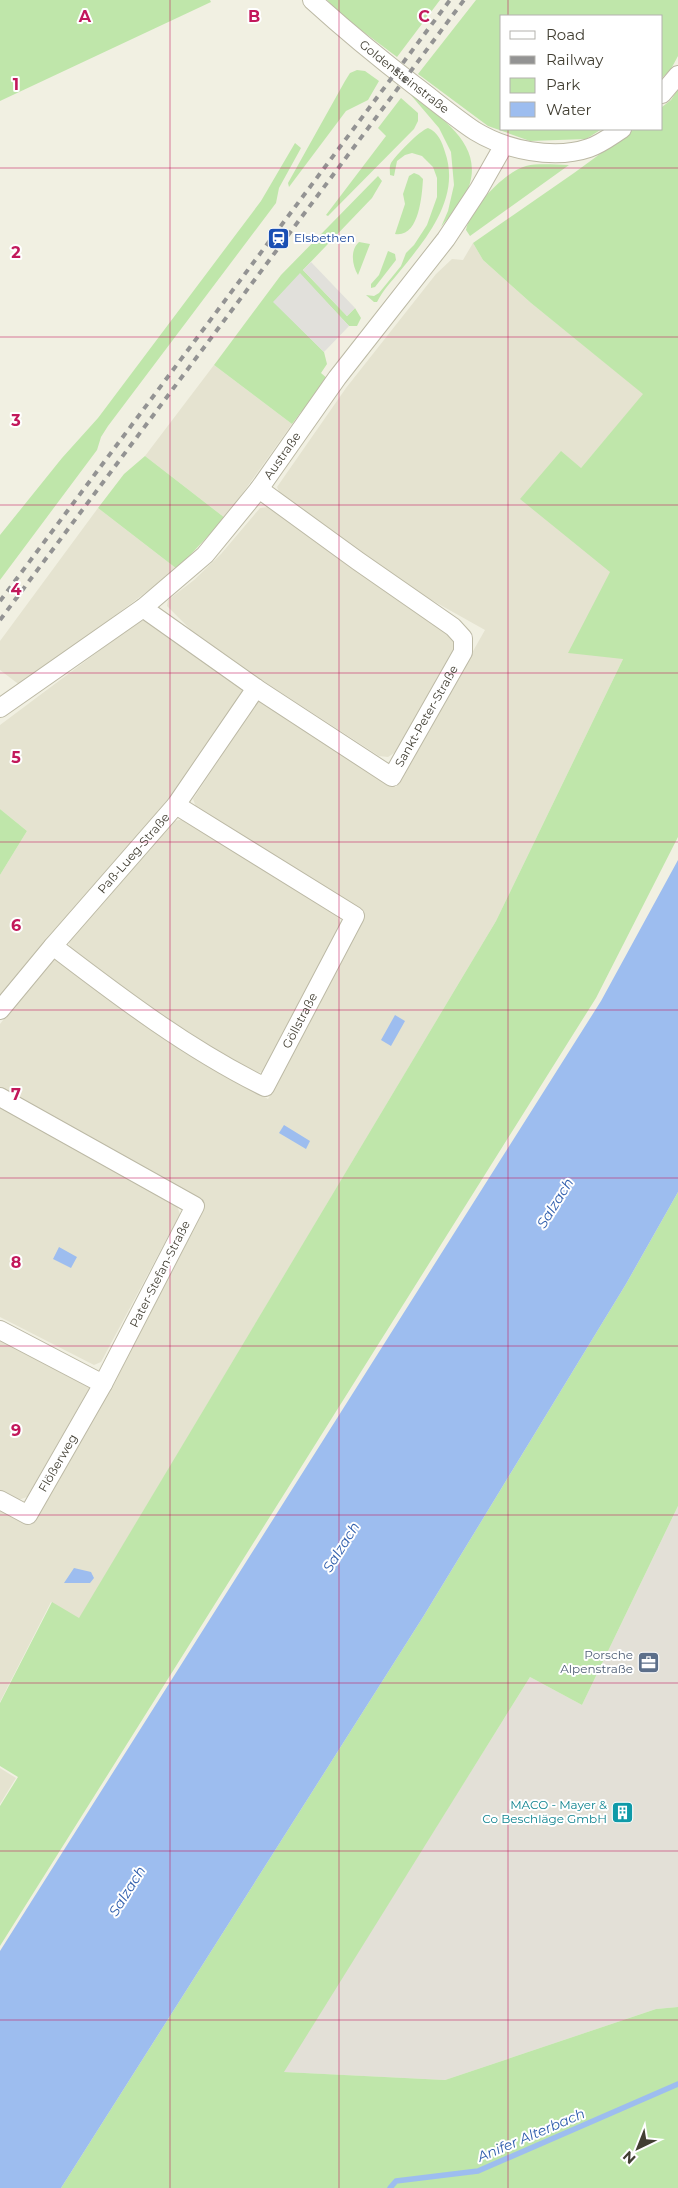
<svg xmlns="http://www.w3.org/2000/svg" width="678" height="2188" font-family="Montserrat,sans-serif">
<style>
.residential{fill:#e5e3d0}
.industrial{fill:#e3e0d7}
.green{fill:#bfe6aa}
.parking{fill:#e1e0db}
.water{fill:#9dbdef}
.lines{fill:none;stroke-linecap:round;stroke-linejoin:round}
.stream{stroke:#9dbdef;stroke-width:5.5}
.street-casing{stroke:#bcb9a5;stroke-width:20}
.street{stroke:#fff;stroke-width:18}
.rail{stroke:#939393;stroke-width:4;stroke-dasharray:6 6;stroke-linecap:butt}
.grid{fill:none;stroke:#c2185b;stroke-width:1;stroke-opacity:0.55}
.labels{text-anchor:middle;stroke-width:4;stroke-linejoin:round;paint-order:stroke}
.street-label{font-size:12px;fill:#423f33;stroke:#fff}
.transit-label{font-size:12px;fill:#164399;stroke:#fff;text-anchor:start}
.service-label{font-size:12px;fill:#4e5e75;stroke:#fff;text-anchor:end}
.culture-label{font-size:12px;fill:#0d838f;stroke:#fff;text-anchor:end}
.water-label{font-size:14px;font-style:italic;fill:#2e5dac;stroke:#fff}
.grid-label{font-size:16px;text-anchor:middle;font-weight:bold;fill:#c2185b;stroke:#fff;stroke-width:4;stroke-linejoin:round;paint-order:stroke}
</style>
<rect width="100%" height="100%" fill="#f1f0e2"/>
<path class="residential" d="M473,243l10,17 48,43 113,91 -63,74 29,104 13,87 -127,262 -417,698 -28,-17 -51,100v-194l31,16 74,-132 99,-190 -204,-114v-64l50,-64h8l103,75 107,64 97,-185 -169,-107 -3,-8 64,-97 6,-2 133,87 89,-157 -91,-51 -114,-85 -3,-7 69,-99 90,-114 16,-15 11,1z
M214,365l78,59 -67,94 -80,-62z
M268,507l179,125 8,11v7l-58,101 -9,6 -9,-1 -131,-85 -58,-42 -23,-23 1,-6 26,-20 27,-26 39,-46z
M98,508l79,61 -76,57 -1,5 -79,55 -21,-16v-29z
M139,621h10l93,63v9l-37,58 -35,49 -129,146 -41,51v-122l27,-44 -27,-22v-84z
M185,819l152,97 5,11 -77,144 -11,3 -103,-66 -81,-61 -2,-9 106,-117z
M0,1106l177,100 3,8 -79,148 -7,3 -94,-48z
M0,1334l87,45 3,8 -63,110 -9,3 -18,-9z
M0,1768l16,10 -16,26z"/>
<path class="industrial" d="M678,1506v501l-22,2 -211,71 -162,-8 247,-395 52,28z"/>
<path class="green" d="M0,0h210l1,2 -211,99z
M327,0h113l-43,57 -52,-39z
M476,0h202v56l-7,13 -9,9v-62h-160v113h100l-16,10 -56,2 -42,-15 -70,-52z
M357,70l8,1 14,10 -11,19 -22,11 -57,76 -1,-4 57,-102 5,-8z
M678,89v748l-82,161 -596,948v-140l18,-29 -18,-11v-63l52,-101 27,16 417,-697 127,-262 -55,-6 42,-81 -90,-73 41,-48 20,17 62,-74 -112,-91 -48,-43 -10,-17 101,-70 60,-44h28v-22l9,-7z
M410,94c34,26 82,55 53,105 -6,10 -15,19 -22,28l7,-16 6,-26 -3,-33 -12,-24z
M401,98l17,15v8l-4,8 -86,87 -2,-1 60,-79 -8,-8z
M428,128c10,4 14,14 17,24 16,45 -18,86 -45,119 -8,10 -17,19 -23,31h-3l-8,-7 8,1 5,-3 22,-27 5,-13 8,-8 13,-20 10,-28v-19l-4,-11 -11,-11 -10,-3 -7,2 -8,6 -3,15 -4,-1c0,-4 -1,-8 1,-12 5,-8 28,-32 37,-35z
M295,143l6,5 -22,40 -3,15 -168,223 -7,11 -4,13 -97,130v-45l62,-77 36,-40 163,-217z
M569,165l-99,71 -4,-6c4,-21 38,-58 60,-64 13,-3 29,-1 43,-1z
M414,173l5,2 4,4c-1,17 -4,59 -28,55l10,-30 -2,-10 6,-18z
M378,176l4,5 -10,17 -69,72 44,46 8,-8 6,10 -4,8h-8l-49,-52 -26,28 50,50 3,12 -6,9 8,7 -19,28 -9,4 -9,12 -78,-59 67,-90z
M359,242l11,2 -12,31c-6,-10 -8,-25 1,-33z
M388,251l7,3 1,6 -21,27 -4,1v-4l8,-9z
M145,456l80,62 -48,51 -79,-61 26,-34z
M0,809l27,22 -27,44z
M678,1192v314l-96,199 -52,-28 -246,395 161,8 211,-71 22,-2v181h-617l362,-571 203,-333z"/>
<path class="parking" d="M311,262l44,46 -8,8 -44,-46z
M300,273l49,53 -25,26 -51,-50z"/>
<path class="water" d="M678,860v332l-52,92 -203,333 -362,571h-61v-237l601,-950z
M395,1015l10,6 -14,25 -10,-6z
M284,1125l26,16 -4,8 -27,-16z
M59,1247l18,10 -6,11 -18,-9z
M74,1568l17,4 3,6 -4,5h-26z"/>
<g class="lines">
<path class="stream" d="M390,2188l6,-7 82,-10 200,-87"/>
<defs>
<g id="street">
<path id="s1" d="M312,0c33,30 67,58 102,85 20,15 40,32 61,46 31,19 79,29 114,17 12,-4 22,-12 33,-19"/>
<path d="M662,94l16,-19"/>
<path id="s2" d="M143,608l113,80 136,89 71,-125v-14l-10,-11 -95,-66 -99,-72"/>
<path id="s3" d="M0,708l143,-100 62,-53 54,-66 78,-111 109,-139 33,-50 25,-44"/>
<path id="s4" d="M53,946c68,52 135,103 212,141l90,-171 -179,-111"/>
<path id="s5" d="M0,1010l53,-64 123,-141 80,-117"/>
<path d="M0,1097l195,109 -92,178 -75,131 -28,-15"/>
<path d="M0,1330l103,54"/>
</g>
</defs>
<use href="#street" class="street-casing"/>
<use href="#street" class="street"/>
<path class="rail" d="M0,601l450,-601
M0,620l464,-620"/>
</g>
<path class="grid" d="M170,0v2188M339,0v2188M508,0v16M508,129v2059M0,168h678M0,337h678M0,505h678M0,673h678M0,842h678M0,1010h678M0,1178h678M0,1346h678M0,1515h678M0,1683h678M0,1851h678M0,2020h678"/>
<defs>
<symbol id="station-square" viewBox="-11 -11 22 22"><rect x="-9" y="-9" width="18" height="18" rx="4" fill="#1a4fb4" stroke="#fff"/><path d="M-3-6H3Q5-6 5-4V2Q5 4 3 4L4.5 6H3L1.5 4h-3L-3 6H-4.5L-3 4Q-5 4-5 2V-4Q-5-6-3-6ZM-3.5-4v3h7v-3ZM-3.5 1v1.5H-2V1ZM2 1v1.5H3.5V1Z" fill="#fff"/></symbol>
<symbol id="office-square" viewBox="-11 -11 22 22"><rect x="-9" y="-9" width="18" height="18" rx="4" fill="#5c6f8a" stroke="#fff"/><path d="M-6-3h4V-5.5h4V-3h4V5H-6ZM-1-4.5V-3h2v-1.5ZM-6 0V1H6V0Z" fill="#fff"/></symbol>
<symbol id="building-square" viewBox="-11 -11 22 22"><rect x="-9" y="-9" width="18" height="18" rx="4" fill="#0f9aa8" stroke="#fff"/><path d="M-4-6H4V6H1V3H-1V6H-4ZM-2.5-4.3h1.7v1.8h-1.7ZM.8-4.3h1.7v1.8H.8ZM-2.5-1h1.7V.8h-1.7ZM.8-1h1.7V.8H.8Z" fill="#fff"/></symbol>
</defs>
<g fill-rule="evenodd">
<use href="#station-square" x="266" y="226" width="25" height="25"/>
<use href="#office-square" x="636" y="1650" width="25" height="25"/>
<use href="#building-square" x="610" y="1800" width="25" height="25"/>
</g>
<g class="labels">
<g class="street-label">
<text dy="4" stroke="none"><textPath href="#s1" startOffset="120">Goldensteinstraße</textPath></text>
<text dy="4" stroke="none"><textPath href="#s3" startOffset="382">Austraße</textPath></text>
<text dy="4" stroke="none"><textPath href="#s2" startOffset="371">Sankt-Peter-Straße</textPath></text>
<text dy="4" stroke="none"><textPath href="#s5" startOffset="206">Paß-Lueg-Straße</textPath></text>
<text dy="4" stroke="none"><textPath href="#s4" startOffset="330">Göllstraße</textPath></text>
<text transform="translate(160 1274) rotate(-63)" y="4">Pater-Stefan-Straße</text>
<text transform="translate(58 1463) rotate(-60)" y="4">Flößerweg</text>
</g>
<g class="transit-label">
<text x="294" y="242">Elsbethen</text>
</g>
<g class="service-label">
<text x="633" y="1659">Porsche<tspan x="633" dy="14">Alpenstraße</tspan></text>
</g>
<g class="culture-label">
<text x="607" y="1809">MACO - Mayer &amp;<tspan x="607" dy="14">Co Beschläge GmbH</tspan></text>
</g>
<g class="water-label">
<text transform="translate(555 1203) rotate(-58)" y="5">Salzach</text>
<text transform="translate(341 1547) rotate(-58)" y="5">Salzach</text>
<text transform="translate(127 1891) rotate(-58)" y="5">Salzach</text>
<text transform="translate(531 2135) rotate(-23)" y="5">Anifer Alterbach</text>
</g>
</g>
<g class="grid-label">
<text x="85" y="22">A</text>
<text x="254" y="22">B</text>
<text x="424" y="22">C</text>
<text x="16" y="90">1</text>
<text x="16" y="258">2</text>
<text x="16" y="426">3</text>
<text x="16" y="595">4</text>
<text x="16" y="763">5</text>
<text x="16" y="931">6</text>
<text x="16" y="1100">7</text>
<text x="16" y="1268">8</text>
<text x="16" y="1436">9</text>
</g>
<rect x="500" y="15" width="162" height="115" fill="#ffffff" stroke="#b3b2ad"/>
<rect x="510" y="31" width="25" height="8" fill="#ffffff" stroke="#b3b2ad"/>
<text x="546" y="40" font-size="15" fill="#423f33">Road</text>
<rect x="510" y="56" width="25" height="8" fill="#939393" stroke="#b3b2ad"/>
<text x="546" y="65" font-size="15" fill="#423f33">Railway</text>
<rect x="510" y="78" width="25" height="15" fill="#bfe6aa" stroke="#b3b2ad"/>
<text x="546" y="90" font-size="15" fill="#423f33">Park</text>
<rect x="510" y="102" width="25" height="15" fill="#9dbdef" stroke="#b3b2ad"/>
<text x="546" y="115" font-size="15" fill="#423f33">Water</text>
<g transform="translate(638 2148) rotate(223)" stroke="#ffffff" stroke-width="4" paint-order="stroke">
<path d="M0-4L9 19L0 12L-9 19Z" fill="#423f33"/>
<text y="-8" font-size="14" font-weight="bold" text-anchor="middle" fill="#423f33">N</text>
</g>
</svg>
